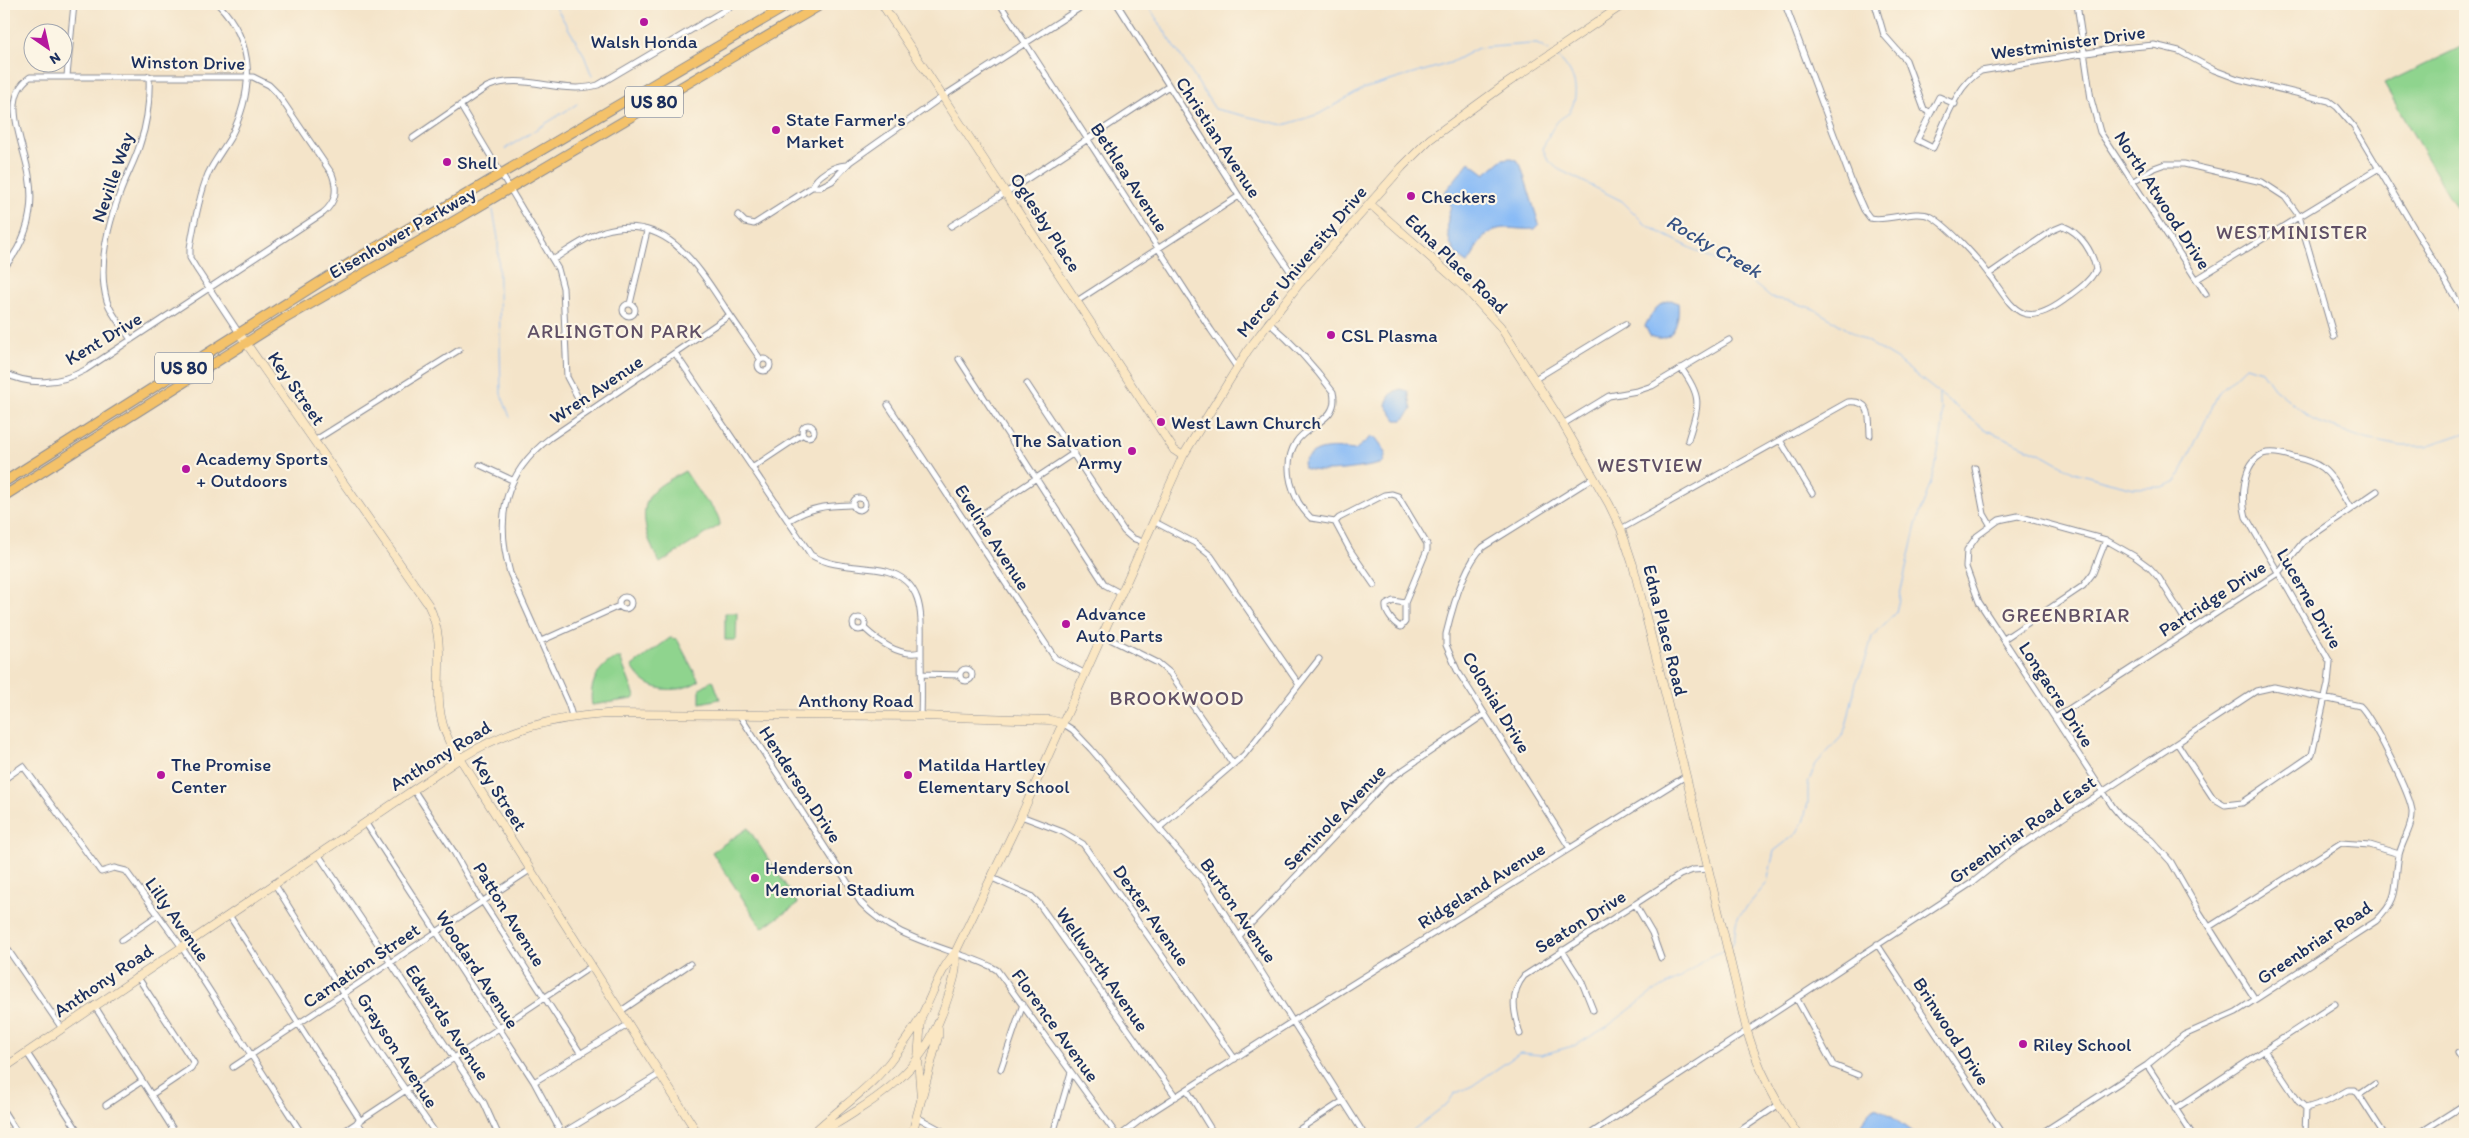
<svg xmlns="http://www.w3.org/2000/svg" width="2469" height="1138" font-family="Itim,sans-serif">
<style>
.green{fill:#8fd48e;stroke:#558276}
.water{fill:#89bbf6;stroke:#5275aa}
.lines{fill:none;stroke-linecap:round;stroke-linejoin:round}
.stream{stroke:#89bbf6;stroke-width:1}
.street-casing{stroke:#888a94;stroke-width:7}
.secondary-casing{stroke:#888a94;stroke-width:9}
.primary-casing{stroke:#888a94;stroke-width:11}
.street{stroke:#fff;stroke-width:5}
.secondary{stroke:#fbe7c3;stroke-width:8}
.primary{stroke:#f4c26a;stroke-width:9}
.poi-dot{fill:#b5179e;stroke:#fcf5e5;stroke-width:2}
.labels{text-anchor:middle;stroke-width:4.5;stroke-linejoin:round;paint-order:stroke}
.shield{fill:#fcf5e5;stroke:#5e6a86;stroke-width:1}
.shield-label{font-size:18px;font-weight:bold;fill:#1b2f5e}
.poi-label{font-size:19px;fill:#1b2f5e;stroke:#fcf5e5;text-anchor:start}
.street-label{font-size:19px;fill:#1b2f5e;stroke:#fcf5e5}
.neighbourhood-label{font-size:20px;letter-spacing:1px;fill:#605066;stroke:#fcf5e5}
.water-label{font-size:20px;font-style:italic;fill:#365284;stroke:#fcf5e5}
</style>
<rect width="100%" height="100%" fill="#fcf5e5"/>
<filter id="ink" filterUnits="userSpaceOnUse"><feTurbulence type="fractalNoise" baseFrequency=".02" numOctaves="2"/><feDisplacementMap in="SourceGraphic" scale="10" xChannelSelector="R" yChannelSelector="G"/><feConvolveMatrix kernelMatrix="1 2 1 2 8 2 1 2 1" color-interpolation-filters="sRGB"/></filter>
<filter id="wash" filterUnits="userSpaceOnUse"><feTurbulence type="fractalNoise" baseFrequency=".0096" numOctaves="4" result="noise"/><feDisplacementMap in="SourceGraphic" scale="20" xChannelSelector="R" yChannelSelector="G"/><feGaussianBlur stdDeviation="1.12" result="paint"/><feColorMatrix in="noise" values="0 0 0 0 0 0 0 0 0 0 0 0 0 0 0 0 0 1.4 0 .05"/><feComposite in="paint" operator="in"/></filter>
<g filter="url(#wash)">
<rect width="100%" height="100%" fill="#f4e4c9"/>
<path class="green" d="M2465,45v178l-81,-139z
M685,471l19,29c7,3 16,16 16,25l-60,38c-11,-18 -24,-52 -8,-70 7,-9 23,-16 33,-22z
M725,613h12l-1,27h-11z
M670,638l7,1 22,42c-22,14 -54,12 -67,-15z
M620,658l15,38 -2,3 -41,6c-4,-19 7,-44 28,-47z
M713,680l7,19 -20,4v-15z
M748,828l50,76 -36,24 -50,-76z"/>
<path class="water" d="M1511,158l7,3 3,5 18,58 -5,5c-24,2 -37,-9 -55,14 -5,6 -5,15 -12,20 -20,-11 -23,-37 -16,-57l-7,-13 25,-31 16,12 18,-15z
M1671,300l7,3c2,17 -4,43 -28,33l-5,-10c6,-12 13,-24 26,-26z
M1401,389l7,2 4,19 -9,10h-7l-10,-15c2,-8 6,-14 15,-16z
M1371,437l5,1 10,14 -3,11c-16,5 -64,12 -79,5l-1,-6c14,-17 32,-14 52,-12z
M1876,1108l9,4 30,22h-57l11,-23z"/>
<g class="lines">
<path class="stream" d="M554,4l29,49 9,23
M1147,4l68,105 69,16 35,-11 44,-25 87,-26 28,-15 52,-4h7l12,7
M1555,55c17,13 27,35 15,56 -2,4 -8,6 -12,10 -6,7 -12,19 -15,28l5,11 10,9 64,32 23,23 14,8 62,31 8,7 16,6 26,22 19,3 24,8 82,50 88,70 62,27 28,16 31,9 29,7 28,-1 15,-6 42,-89 27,-26 16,5 12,17 39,32 52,19 36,7h26l38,-13
M505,149l72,-45
M493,210l5,28 3,156 9,23
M1730,948c8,-10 3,-20 8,-31l29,-34 7,-32 22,-17 7,-12 5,-19v-20l8,-19 25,-27 5,-10 10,-44 9,-21 7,-25 24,-25 20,-87 19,-55 8,-46 -1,-15 -3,-6v-9
M1408,1134l40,-31 6,-9 18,-8 48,-33 21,2 35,-10 32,-19 45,-34 27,-14 26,-20 18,-7"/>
</g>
</g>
<g filter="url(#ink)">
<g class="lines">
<defs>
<path id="street" d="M218,4c38,39 36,87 12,134 -7,12 -16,23 -22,36 -9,22 -14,50 -18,74v10l6,10 43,65
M1000,4l211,326 25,36
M1117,4l122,192 60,88
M1785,4l67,179 12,27 6,8c18,4 45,-9 60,-2 17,9 46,41 57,56 24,30 31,61 76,29 13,-10 25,-17 33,-31 -3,-18 -15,-37 -33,-44l-12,5 -62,43
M1875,4l9,31 22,25 18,49 7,4
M2077,4l14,95 9,33 106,162
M67,76l7,-72
M1955,104l-16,-7 -22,43 16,8c12,-25 23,-63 48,-77l130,-22 43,-4 25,6 35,19 24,9 91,22 8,6 17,20 111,187
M460,105l98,164 5,19 4,89 19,36
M413,138l74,-51c36,-16 74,9 111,-2l137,-81
M2132,182l22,-14 11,-4h19l78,18 23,15 14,19 35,121
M812,187c5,-12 21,-21 34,-22
M738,215l7,7 9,2 58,-37h8l12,-6 18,-19 92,-65 144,-93
M951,226l56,-34 162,-106
M554,259c16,-10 32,-22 50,-28 61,-18 92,32 120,75 12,18 25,36 37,54
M4,268c22,-26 31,-58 25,-93 -6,-34 -29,-77 1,-98h223l16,8 8,8 55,81c6,16 4,28 -9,39l-238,157c-25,14 -55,16 -81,3
M2197,279l182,-111
M1077,301l162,-105
M623 310a6 6 0 1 1 12 0a6 6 0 1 1-12 0Z
M630,304l17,-73
M1268,322c25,21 46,44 65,70 7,29 -25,31 -37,50 -15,24 -4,58 15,76l24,4 4,-4 45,-23 8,-1 6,2 29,48v6l-22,53
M131,340c-7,-12 -20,-25 -24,-39 -10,-34 1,-76 13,-108 6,-17 15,-32 20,-49 8,-23 10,-44 9,-68
M675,353l136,202c24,14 49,10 75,16 40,11 35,47 35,80 0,21 1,43 0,65
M959,359l146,226 15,8
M758 365a6 6 0 1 1 12 0a6 6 0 1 1-12 0Z
M1681,368c23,31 17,38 7,72
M1535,379l90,-55
M1027,384l97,147 8,7 11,4
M888,405l167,253 29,15
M1563,424l46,-28 28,-5 15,-5 77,-46
M802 431a6 6 0 1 1 12 0a6 6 0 1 1-12 0Z
M1780,440l32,53
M314,441l145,-91
M480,465l32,15
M752,468l51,-34
M1975,468l9,46 7,12
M853 504a6 6 0 1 1 12 0a6 6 0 1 1-12 0Z
M788,521c24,-15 38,-15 65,-16
M1153,521l42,22 16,13 87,127
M1335,522l15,28 24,35
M967,524l107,-71
M1621,529l227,-127c24,-2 21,15 22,33
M619 603a6 6 0 1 1 12 0a6 6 0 1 1-12 0Z
M1393,601l12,2v19l-4,5c-7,-3 -16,-14 -15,-22z
M853 624a6 6 0 1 1 12 0a6 6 0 1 1-12 0Z
M864,628c14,13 36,30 57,24
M2191,630l-32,-52 -10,-11 -15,-11 -28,-16 -88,-24 -19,4 -22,16 -10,14 -1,17 13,35 134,205 9,11 29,22 20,22 29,51 55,86
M1102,635l56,28 12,10 63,91
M2004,639l79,-53 10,-13 13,-33
M541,641l78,-35
M960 675a6 6 0 1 1 12 0a6 6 0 1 1-12 0Z
M922,674l38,1
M572,716l-4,-13 -58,-130c-15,-55 -7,-99 40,-135l180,-123
M740,716l121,187c27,29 64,39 100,52 12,4 25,8 36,15l119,164
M2055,718l223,-145 25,-31 74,-51
M1062,723l11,7 18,19 113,132 160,253
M2177,743l36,55 12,7 17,-2 70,-48 16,-71 2,-22 -84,-145c-5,-18 -4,-54 17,-63 9,-3 21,0 30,3 10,2 21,5 29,11 13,10 20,27 29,41
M6,778l17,-12 78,106 13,-4 12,3 55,75 121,188
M413,789l41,63 23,41 104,161
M1021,816l42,16 20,12 152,215
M365,822l169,260 28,52
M1160,827l84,-72 75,-96
M1569,847l-112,-177 -11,-25v-11c6,-25 18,-69 37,-87l110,-69
M318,854l166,249 14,31
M990,877l41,19 8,8 137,193
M274,883l106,170 54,78
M1635,904l17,29 9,25
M229,915l131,205
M2209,927l132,-84 29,2 29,9
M1240,935l147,-154 98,-67
M122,940l36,-25
M4,944l57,83
M1877,944l125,190
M1562,950l19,30 12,30
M137,976l57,87 -3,5 -40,27
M1797,999l36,66 25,10
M94,1005l82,129
M621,1011l69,-47
M1520,1034c-6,-21 -11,-40 4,-58l156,-101 13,-5 16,-1
M2264,1050l34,51 8,7
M27,1053l53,81
M2458,1053l7,11
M2147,1065l45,69
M233,1067l297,-197
M1001,1069l22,-65
M534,1082l95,-58
M1187,1090l27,44
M2359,1095l25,39
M106,1105l36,-24
M2306,1108l22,-7 20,-11h7l4,5 16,-11
M2175,1109l160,-105
M4,1112l14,22
M917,1117l31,17
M357,1122l9,12
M5,1134l9,-5
M340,1134l252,-168
M561,1134l99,-60
M682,1134l11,-7
M1053,1134l18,-62
M1122,1134l25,-19 146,-94 393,-245
M1292,1134l51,-33
M1590,1134l383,-252 38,-30 245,-161 18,-4 86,19c11,10 52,91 52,106 1,15 -10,29 -13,43 -6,31 3,41 -23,66l-140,91 -52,23 -37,30 -107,69
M1735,1134l43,-29
M2305,1134l1,-26
M2418,1134l47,-30"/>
<path id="secondary" d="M882,4l292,446 9,6
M1370,204l94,83 36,39 63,98 46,80 12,25 12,36 53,211 61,255c11,38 28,70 50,103
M239,333l189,271c24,48 -2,89 21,137l249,393
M921,1020l-3,39 3,39
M4,1068l455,-309c49,-30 90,-41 147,-45l315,2 129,4 12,3
M815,1133c16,-5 29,-14 43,-23 48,-30 73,-59 90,-113 5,-15 10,-28 7,-44
M812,1134c28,-27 60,-46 83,-79 9,-12 19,-25 26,-38 11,-21 18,-46 34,-64l66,-137 162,-360 65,-106 51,-66 103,-117 28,-28 73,-53 121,-82
M912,1134l26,-97v-9"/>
<path id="primary" d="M4,482l354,-224 432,-254
M4,496l280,-177 155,-89 383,-226"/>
</defs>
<use href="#street" class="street-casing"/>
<use href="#secondary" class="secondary-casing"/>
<use href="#primary" class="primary-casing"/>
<use href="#street" class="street"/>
<use href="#secondary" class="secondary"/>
<use href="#primary" class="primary"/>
</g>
</g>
<g class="poi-dot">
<circle cx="644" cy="22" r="5"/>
<circle cx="776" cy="130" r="5"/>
<circle cx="447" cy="162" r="5"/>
<circle cx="1411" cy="196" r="5"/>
<circle cx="1331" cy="335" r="5"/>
<circle cx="1161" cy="422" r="5"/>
<circle cx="1132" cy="451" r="5"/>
<circle cx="186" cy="469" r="5"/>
<circle cx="1066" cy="624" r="5"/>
<circle cx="161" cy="775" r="5"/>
<circle cx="908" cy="775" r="5"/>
<circle cx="755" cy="878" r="5"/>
<circle cx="2023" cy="1044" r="5"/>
</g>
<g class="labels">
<g class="shield">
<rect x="625" y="86.5" width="58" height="31" rx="4"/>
<rect x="155" y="352.5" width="58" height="31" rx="4"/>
</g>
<g class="shield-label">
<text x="654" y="108">US 80</text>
<text x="184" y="374">US 80</text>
</g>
<g class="poi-label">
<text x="644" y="48" text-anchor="middle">Walsh Honda</text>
<text x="786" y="126">State Farmer's<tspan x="786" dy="22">Market</tspan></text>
<text x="457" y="169">Shell</text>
<text x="1421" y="203">Checkers</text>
<text x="1341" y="342">CSL Plasma</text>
<text x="1171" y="429">West Lawn Church</text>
<text x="1122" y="447" text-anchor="end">The Salvation<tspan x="1122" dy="22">Army</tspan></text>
<text x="196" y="465">Academy Sports<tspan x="196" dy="22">+ Outdoors</tspan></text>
<text x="1076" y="620">Advance<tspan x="1076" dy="22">Auto Parts</tspan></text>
<text x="171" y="771">The Promise<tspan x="171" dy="22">Center</tspan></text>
<text x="918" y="771">Matilda Hartley<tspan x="918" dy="22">Elementary School</tspan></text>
<text x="765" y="874">Henderson<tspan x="765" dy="22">Memorial Stadium</tspan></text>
<text x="2033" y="1051">Riley School</text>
</g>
<g class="street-label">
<text transform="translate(2068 42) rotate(-8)" y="7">Westminister Drive</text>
<text transform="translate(188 62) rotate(1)" y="7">Winston Drive</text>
<text transform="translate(1219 137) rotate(57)" y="7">Christian Avenue</text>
<text transform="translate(112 177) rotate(-71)" y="7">Neville Way</text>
<text transform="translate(1130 177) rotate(57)" y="7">Bethlea Avenue</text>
<text transform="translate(2163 200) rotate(57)" y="7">North Atwood Drive</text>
<text transform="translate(1046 222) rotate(57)" y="7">Oglesby Place</text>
<text transform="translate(402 232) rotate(-30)" y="7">Eisenhower Parkway</text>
<text transform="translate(1301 261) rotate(-50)" y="7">Mercer University Drive</text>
<text transform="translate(1457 263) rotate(44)" y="7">Edna Place Road</text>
<text transform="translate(103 338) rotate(-31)" y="7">Kent Drive</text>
<text transform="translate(297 388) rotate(55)" y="7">Key Street</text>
<text transform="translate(596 389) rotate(-34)" y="7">Wren Avenue</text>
<text transform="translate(993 537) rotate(57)" y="7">Eveline Avenue</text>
<text transform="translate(2212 598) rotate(-33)" y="7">Partridge Drive</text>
<text transform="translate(2310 598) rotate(60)" y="7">Lucerne Drive</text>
<text transform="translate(1666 630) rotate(76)" y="7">Edna Place Road</text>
<text transform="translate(2057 694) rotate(57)" y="7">Longacre Drive</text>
<text x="856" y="707">Anthony Road</text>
<text transform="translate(1497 702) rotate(59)" y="7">Colonial Drive</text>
<text transform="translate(440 755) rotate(-32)" y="7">Anthony Road</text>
<text transform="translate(801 784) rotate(57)" y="7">Henderson Drive</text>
<text transform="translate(500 793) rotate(57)" y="7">Key Street</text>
<text transform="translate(1334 817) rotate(-46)" y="7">Seminole Avenue</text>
<text transform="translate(2022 829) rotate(-35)" y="7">Greenbriar Road East</text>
<text transform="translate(1481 885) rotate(-32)" y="7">Ridgeland Avenue</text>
<text transform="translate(1239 910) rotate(56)" y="7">Burton Avenue</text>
<text transform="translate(510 914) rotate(58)" y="7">Patton Avenue</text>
<text transform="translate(1152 915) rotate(55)" y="7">Dexter Avenue</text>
<text transform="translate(178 919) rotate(55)" y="7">Lilly Avenue</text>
<text transform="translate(1580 921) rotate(-32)" y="7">Seaton Drive</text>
<text transform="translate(2314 942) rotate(-34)" y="7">Greenbriar Road</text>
<text transform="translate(361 965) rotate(-34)" y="7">Carnation Street</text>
<text transform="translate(478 969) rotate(57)" y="7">Woodard Avenue</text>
<text transform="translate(1103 969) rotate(55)" y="7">Wellworth Avenue</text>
<text transform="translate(103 980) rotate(-34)" y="7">Anthony Road</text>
<text transform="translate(448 1022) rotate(56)" y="7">Edwards Avenue</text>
<text transform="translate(1056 1025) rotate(54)" y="7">Florence Avenue</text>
<text transform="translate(1952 1031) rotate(57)" y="7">Brinwood Drive</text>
<text transform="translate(398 1050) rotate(57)" y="7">Grayson Avenue</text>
</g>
<g class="neighbourhood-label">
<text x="2292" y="239">WESTMINISTER</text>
<text x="615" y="338">ARLINGTON PARK</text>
<text x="1650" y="472">WESTVIEW</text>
<text x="2066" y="622">GREENBRIAR</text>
<text x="1177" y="705">BROOKWOOD</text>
</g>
<g class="water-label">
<text transform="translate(1714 246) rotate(30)" y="7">Rocky Creek</text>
</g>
</g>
<rect width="2469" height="1138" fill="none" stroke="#fcf5e5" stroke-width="20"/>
<g transform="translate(48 48) rotate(146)"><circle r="24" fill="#fcf5e5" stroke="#a2a6af"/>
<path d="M0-4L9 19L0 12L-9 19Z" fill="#b5179e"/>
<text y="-8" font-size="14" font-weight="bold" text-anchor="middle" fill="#1b2f5e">N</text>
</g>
</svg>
